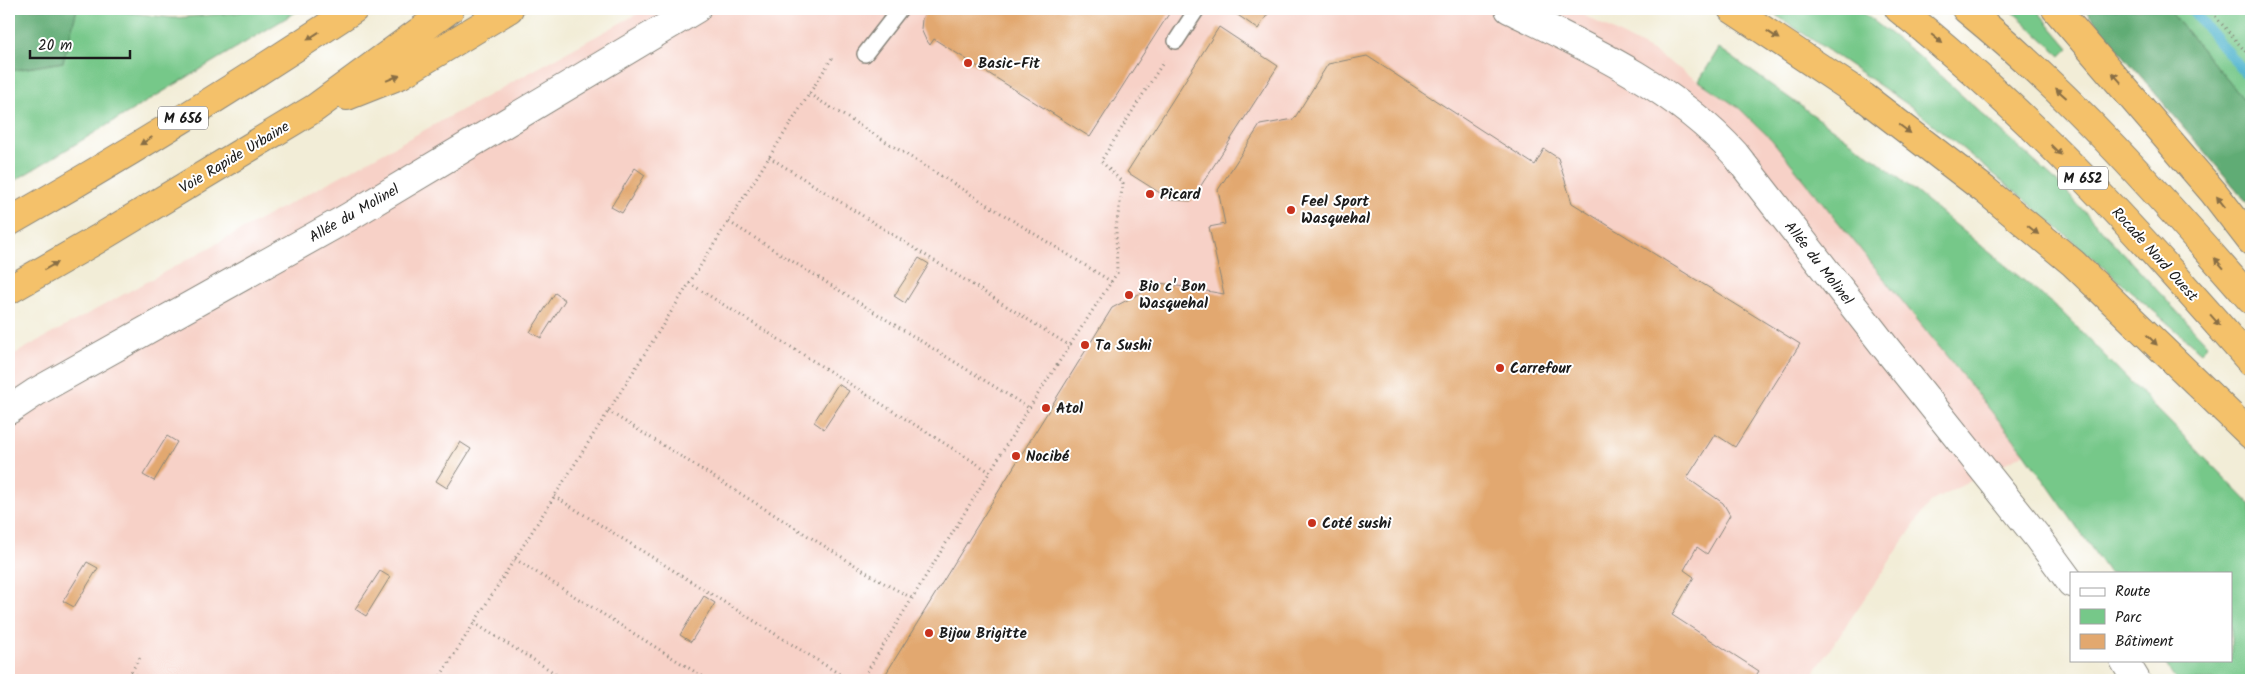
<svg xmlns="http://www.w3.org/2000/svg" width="2260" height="689" font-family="Kalam,sans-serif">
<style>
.built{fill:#f7d1c7}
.green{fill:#76c889;stroke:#497252}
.forest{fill:#60ac75;stroke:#3e6448}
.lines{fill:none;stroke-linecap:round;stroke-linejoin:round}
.stream{stroke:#4eb3cd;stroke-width:10}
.building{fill:#e2a86f}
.service-casing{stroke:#87847a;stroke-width:18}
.tertiary-casing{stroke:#87847a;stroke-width:30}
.trunk-casing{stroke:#87847a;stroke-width:30}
.path{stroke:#87847a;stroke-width:3;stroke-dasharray:1 4;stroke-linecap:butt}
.service{stroke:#fff;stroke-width:15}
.tertiary{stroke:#fff;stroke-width:28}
.trunk{stroke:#f4c16b;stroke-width:28}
.oneway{fill:#886e44}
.poi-dot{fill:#c8321e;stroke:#fff;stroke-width:2}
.labels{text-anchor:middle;stroke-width:4;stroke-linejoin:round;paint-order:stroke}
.shield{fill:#fff;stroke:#606060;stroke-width:1}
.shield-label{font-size:14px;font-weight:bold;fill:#1c1c1c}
.poi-label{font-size:15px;font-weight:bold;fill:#1c1c1c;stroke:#fff;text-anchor:start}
.street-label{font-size:15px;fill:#1c1c1c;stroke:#fff}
</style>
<rect width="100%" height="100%" fill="#fff"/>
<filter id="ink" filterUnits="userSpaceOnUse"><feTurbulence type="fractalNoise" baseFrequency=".02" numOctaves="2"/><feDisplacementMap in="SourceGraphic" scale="10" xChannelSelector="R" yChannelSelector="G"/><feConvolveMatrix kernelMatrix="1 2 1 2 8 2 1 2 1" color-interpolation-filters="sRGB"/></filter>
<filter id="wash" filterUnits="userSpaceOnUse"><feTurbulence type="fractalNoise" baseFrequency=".0096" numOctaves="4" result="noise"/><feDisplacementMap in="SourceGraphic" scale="20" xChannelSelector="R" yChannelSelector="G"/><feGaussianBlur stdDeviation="1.12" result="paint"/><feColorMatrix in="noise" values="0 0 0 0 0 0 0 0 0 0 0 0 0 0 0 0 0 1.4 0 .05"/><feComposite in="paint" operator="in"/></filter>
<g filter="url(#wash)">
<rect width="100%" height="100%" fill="#f2edd7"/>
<path class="built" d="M646,9h926l82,43 85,56 33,32 253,313 -95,49 -121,178h-1800v-323z"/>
<path class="green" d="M77,9h36l10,3 51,6 61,-5 19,-4h47l-292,175v-113l54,-9z
M1767,9h91l56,43 142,129 152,164 -7,7 -171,-148 -117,-96z
M2010,9h26l33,39 -8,8z
M2168,9h83v99z
M1719,48l159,113 183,150 190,194v175h-75l-13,-20h68v-87h-122l-84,-120 -253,-313 -33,-32 -40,-27z"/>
<path class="forest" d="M9,9h68l-14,53 -54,9z
M2084,9h84l83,99v99z"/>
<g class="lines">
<path class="stream" d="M2191,9l60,71"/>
</g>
<g id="blocks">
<path class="building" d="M927,9h245l-82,128 -156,-98 -4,6 -5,-7 -4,-9 1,-10z
M1234,9h37l-13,20 -26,-18z
M1219,27l59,39 -87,135 -20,-1 -44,-28z
M1367,56l168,109 9,-16 14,9 14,45 228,141 -65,103 -20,-13 -28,44 36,25 7,12 -23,39 -10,-7 -13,23 10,7 -22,38 87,56 -6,9h-871l230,-372 48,-25 64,11 -15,-67 16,-3 -7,-34 42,-65 34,-6 34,-55z
M635,168l10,7 -23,38 -11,-6z
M919,258l10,6 -24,39 -11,-7z
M555,293l10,7 -24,38 -11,-6z
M838,384l11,7 -25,38 -10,-7z
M167,436l10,6 -23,39 -11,-6z
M460,442l11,7 -24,39 -11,-7z
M87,562l11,6 -24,39 -11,-6z
M380,571l10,6 -24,39 -11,-7z
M704,596l11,7 -24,39 -11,-7z"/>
</g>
</g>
<g filter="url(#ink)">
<use href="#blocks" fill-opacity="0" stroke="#87847a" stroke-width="1"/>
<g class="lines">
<defs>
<path id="service" d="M1176,41l21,-32
M865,54l35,-45"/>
<path id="tertiary" d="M1509,9c80,39 165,78 226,145l151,194 152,190 33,45
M9,410l27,-18 311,-174 349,-209
M2124,660l12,20"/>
<path id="trunk" d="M1732,9l132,88 121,93 88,73 178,172
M1899,9c131,104 243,228 352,353
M1966,9c106,86 196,189 285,291
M2056,9l158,184 37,48
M347,96l53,-21 109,-66
M9,222c118,-67 232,-138 345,-213
M9,290l89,-51 217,-131 135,-99"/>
</defs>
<use href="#service" class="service-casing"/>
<use href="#tertiary" class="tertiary-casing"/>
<use href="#trunk" class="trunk-casing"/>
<path class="path" d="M2209,9l42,49
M809,94l303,188
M769,157l301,189
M729,222l300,186
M689,283l301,189
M608,411l274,171 30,16
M554,496l295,184
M515,559l193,121
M474,623l92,57
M131,672l14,8
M126,680l15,-24
M438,680l394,-622
M862,680l167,-272 88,-135 -1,-45 7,-45 -22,-22 63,-100"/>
<use href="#service" class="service"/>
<use href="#tertiary" class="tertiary"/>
<use href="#trunk" class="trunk"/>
</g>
<defs><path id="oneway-solid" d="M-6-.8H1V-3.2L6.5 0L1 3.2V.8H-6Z" transform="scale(1.25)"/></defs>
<g class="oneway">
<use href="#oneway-solid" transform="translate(1773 35) rotate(34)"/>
<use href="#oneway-solid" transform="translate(313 36) rotate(146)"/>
<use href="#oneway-solid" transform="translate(1937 39) rotate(39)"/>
<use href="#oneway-solid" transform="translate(393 78) rotate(-22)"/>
<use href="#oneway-solid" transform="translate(2117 78) rotate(-131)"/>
<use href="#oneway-solid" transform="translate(2061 93) rotate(-138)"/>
<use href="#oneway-solid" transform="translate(1905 129) rotate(37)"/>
<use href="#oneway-solid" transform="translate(146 141) rotate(148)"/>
<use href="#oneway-solid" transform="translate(2056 150) rotate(44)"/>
<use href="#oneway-solid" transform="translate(2221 202) rotate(-128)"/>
<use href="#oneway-solid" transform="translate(2033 230) rotate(39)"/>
<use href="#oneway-solid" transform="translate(2219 263) rotate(-131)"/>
<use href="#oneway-solid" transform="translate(51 266) rotate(-30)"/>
<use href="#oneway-solid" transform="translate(2215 320) rotate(49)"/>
<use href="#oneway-solid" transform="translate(2152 340) rotate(44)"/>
</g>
</g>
<g class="poi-dot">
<circle cx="968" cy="63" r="5"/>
<circle cx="1150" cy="194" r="5"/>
<circle cx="1291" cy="210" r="5"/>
<circle cx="1129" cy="295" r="5"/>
<circle cx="1085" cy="345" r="5"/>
<circle cx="1500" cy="368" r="5"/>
<circle cx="1046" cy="408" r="5"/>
<circle cx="1016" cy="456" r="5"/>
<circle cx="1312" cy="523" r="5"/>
<circle cx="929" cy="633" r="5"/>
</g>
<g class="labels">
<g class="shield">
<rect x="158" y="106.5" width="50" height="23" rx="4"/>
<rect x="2058" y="166.5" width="50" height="23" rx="4"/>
</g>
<g class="shield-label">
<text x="183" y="123">M 656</text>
<text x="2083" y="183">M 652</text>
</g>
<g class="poi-label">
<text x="978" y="68">Basic-Fit</text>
<text x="1160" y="199">Picard</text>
<text x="1301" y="206">Feel Sport<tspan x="1301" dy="17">Wasquehal</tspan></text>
<text x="1139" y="291">Bio c' Bon<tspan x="1139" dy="17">Wasquehal</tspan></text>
<text x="1095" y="350">Ta Sushi</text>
<text x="1510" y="373">Carrefour</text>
<text x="1056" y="413">Atol</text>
<text x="1026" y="461">Nocibé</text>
<text x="1322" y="528">Coté sushi</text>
<text x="939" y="638">Bijou Brigitte</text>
</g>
<g class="street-label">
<text transform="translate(234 157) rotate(-31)" y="5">Voie Rapide Urbaine</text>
<text transform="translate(354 213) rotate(-30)" y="5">Allée du Molinel</text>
<text transform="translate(2155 254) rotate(48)" y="5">Rocade Nord Ouest</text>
<text transform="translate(1819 263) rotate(52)" y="5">Allée du Molinel</text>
</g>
</g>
<rect width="2260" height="689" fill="none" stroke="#fff" stroke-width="30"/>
<rect x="2070" y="572" width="162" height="90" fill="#ffffff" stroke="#a4a4a4"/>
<rect x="2080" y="588" width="25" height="8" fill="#ffffff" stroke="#a4a4a4"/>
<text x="2115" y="596" font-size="15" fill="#1c1c1c">Route</text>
<rect x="2080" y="609" width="25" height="15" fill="#76c889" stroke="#a4a4a4"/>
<text x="2115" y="622" font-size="15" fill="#1c1c1c">Parc</text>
<rect x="2080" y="634" width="25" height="15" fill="#e2a86f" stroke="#a4a4a4"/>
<text x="2115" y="646" font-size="15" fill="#1c1c1c">Bâtiment</text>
<path d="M30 50v8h100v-8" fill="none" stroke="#1c1c1c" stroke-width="2.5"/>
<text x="38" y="50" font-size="15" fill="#1c1c1c" stroke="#ffffff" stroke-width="4" paint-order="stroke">20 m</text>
</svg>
